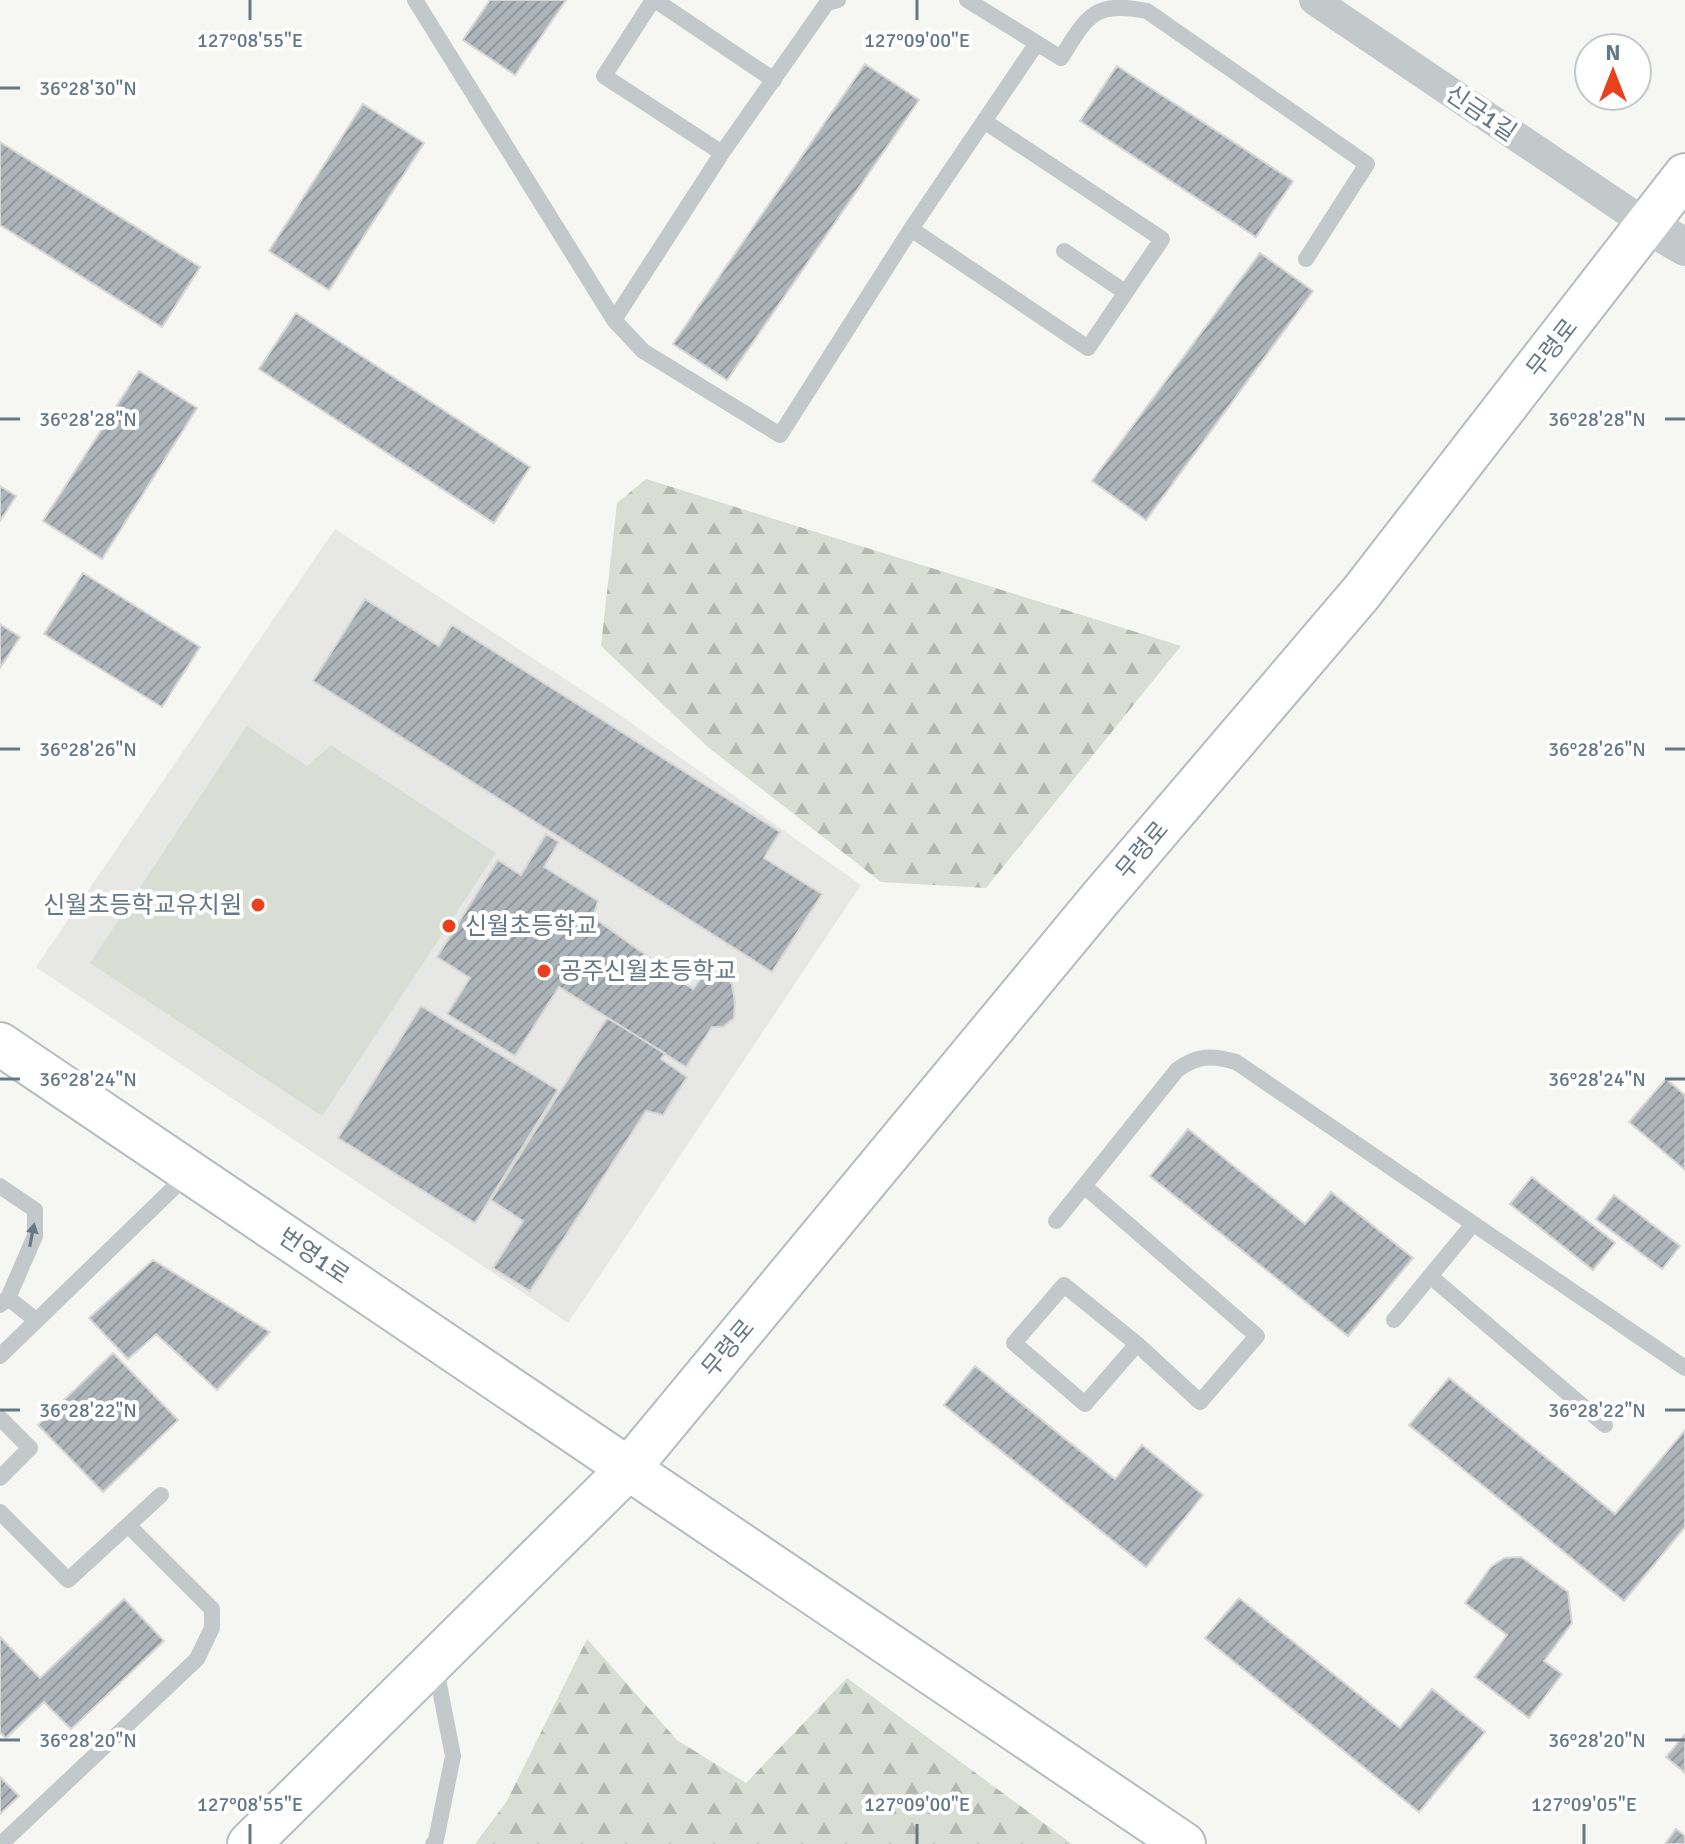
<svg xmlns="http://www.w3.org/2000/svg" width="1685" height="1844" font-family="Signika,'Noto Sans KR',sans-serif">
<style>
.built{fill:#e7e8e6}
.forest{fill:url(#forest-firs)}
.pitch{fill:#d8ded3}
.building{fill:url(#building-hatch);stroke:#d8d7d5;stroke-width:2}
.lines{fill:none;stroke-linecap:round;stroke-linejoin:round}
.secondary-casing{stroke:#b5bbbf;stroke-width:46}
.service{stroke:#c3c8ca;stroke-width:16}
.minor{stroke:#c3c8ca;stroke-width:30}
.tertiary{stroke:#c3c8ca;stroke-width:38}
.secondary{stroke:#fff;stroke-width:42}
.oneway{fill:#647885}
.ticks{fill:none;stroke:#647885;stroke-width:3}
.poi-dot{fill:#eb401e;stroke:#fff;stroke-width:3}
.labels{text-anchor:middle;stroke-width:8;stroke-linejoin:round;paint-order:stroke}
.street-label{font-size:24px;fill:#647885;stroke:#fff}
.poi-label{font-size:24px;fill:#647885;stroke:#fff;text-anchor:start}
.ticks-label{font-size:20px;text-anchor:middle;fill:#647885;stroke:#fff;stroke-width:8;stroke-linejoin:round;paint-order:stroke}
</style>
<defs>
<pattern id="forest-firs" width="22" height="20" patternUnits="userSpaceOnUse" patternTransform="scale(2)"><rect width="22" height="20" fill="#d8ded3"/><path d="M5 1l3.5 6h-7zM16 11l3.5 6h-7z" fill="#b3b9b1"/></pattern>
<pattern id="building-hatch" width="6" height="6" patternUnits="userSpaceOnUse" patternTransform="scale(2)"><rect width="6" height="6" fill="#adb5ba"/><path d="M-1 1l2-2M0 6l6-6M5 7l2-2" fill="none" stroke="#90989d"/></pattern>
</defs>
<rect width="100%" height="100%" fill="#f6f6f2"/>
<path class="built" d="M335,529l282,184 244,172 -293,438 -532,-356z"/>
<path class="forest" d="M646,479l535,167 -195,242 -105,-6 -172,-134 -108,-102 16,-143z
M587,1639l90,101 69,43 101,-105 225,166h-597l32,-43z"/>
<path class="pitch" d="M247,726l60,40 24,-21 165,108 -174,263 -232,-153z"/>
<path class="building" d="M490,0h76l-51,75 -52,-35z
M865,64l54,36 -192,280 -54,-36z
M1117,66l176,115 -37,56 -176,-116z
M363,104l61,39 -95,147 -60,-39z
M0,142l200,125 -38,60 -162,-102z
M1260,253l53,38 -167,229 -54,-39z
M296,313l234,154 -36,56 -235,-154z
M139,371l58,37 -95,151 -59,-38z
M0,486l16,10 -16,25z
M83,573l117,74 -38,60 -118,-73z
M365,599l74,47 13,-21 328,207 -16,26 58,36 -50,78 -459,-291z
M0,624l20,13 -20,31z
M546,834l13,8 -15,25 54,34 -5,16 100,72 12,-16 15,-2 12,13 3,18 -1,16 -11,9h-11l-26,40 -127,-80 -44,69 -68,-42 23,-36 -33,-21 61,-97 23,15z
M421,1006l137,84 -83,133 -137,-85z
M607,1018l58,35 -4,6 26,18 -24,38 -17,-4 -116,180 -37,-23 30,-47 -32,-21z
M1666,1079l19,16v75l-56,-48z
M1188,1129l117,95 26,-32 82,66 -65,78 -198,-160z
M1532,1177l83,66 -22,27 -83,-66z
M1614,1195l66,51 -18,23 -66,-50z
M153,1260l117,72 -53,58 -61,-56 -28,25 -39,-41z
M113,1353l65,67 -75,72 -65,-67z
M975,1366l140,113 27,-34 61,50 -57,72 -202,-162z
M1449,1378l166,136 70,-84v97l-61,74 -215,-176z
M1521,1557l47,35 4,31 -28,38 18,13 -33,44 -54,-41 32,-42 -42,-32 26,-36 13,-9z
M1239,1598l161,130 32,-39 53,43 -66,80 -214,-174z
M124,1599l40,42 -93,88 -27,-27 -38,36 -6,-6v-95l40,41z
M1685,1734v39l-19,-16z
M0,1777l19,19 -19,18z
M1676,1829l9,7v8h-20z"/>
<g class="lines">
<defs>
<path id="secondary" d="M0,1044l1184,800
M249,1844l380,-376 471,-569 261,-306 324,-418"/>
</defs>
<use href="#secondary" class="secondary-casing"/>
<path class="service" d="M415,0l199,320 29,31 137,84 131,-206
M653,0l-49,76 118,77
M655,0l119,80
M967,0l94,58c26,-41 32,-58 86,-47l220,153 -61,95
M984,121l178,118 -74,109 -177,-119 126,-186
M1064,251l61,41
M614,320l108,-167 105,-150 11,-3
M0,1186l35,24v26l-27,62 -8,7
M1084,1186l173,150 -57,66 -63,-58 -73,-59 -50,58 71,61 52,-60
M1056,1221l121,-151c20,-15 35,-15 59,-8l449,306
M1430,1276l175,149
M8,1298l28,22
M1394,1320l79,-96
M0,1356l189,-183
M0,1418l30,30 -30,30
M0,1512l68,68 93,-85
M1,1844l196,-185 15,-31v-19l-84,-84
M433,1844l3,-4 17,-84 -18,-92"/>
<path class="minor" d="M1314,0l334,225"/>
<path class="tertiary" d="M1648,225l37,22"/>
<use href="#secondary" class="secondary"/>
</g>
<defs><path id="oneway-solid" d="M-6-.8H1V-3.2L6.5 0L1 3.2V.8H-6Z" transform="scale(2)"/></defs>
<use class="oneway" href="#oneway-solid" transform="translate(32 1235) rotate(-79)"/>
<path class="ticks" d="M250,0v20M917,0v20M0,88h20M0,419h20M1665,419h20M0,749h20M1665,749h20M0,1079h20M1665,1079h20M0,1410h20M1665,1410h20M0,1740h20M1665,1740h20M250,1824v20M917,1824v20M1584,1824v20"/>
<g class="poi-dot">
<circle cx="258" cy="905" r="8"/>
<circle cx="449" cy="926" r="8"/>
<circle cx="544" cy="971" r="8"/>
</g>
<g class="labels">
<g class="street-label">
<text transform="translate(1481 113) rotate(34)" y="8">신금1길</text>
<text transform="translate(1552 348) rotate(-52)" y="8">무령로</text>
<text transform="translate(1142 850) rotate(-50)" y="8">무령로</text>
<text transform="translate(314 1256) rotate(34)" y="8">번영1로</text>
<text transform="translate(728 1348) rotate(-50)" y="8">무령로</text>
</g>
<g class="poi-label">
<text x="242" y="913" text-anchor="end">신월초등학교유치원</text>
<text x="465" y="934">신월초등학교</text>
<text x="560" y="979">공주신월초등학교</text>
</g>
</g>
<g class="ticks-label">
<text x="250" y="47">127°08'55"E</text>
<text x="917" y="47">127°09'00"E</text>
<text x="88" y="95">36°28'30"N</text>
<text x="88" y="426">36°28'28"N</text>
<text x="1597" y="426">36°28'28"N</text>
<text x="88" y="756">36°28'26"N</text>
<text x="1597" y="756">36°28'26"N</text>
<text x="88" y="1086">36°28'24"N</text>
<text x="1597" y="1086">36°28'24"N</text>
<text x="88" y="1417">36°28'22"N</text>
<text x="1597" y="1417">36°28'22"N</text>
<text x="88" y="1747">36°28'20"N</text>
<text x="1597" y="1747">36°28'20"N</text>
<text x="250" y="1811">127°08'55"E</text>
<text x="917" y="1811">127°09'00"E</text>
<text x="1584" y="1811">127°09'05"E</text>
</g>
<g transform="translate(1613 72)"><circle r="38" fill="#ffffff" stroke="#c1c9ce" stroke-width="2"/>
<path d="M0-6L14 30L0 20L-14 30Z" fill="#eb401e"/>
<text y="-12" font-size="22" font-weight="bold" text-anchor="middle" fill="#647885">N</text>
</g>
</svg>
